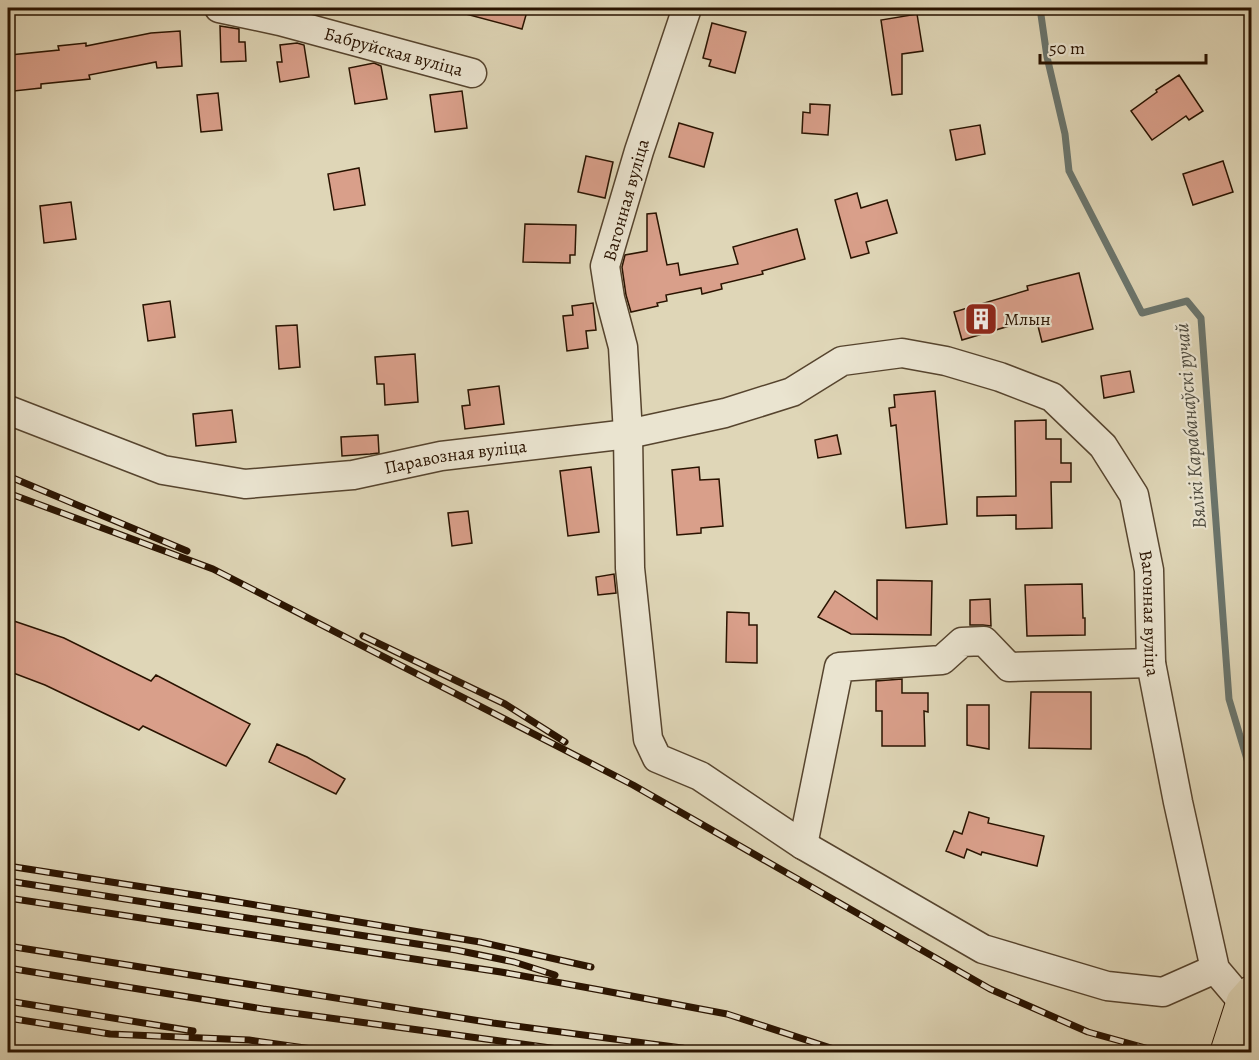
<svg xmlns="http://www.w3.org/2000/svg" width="1259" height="1060" font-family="Alegreya,serif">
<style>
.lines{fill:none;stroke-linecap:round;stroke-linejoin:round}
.stream{stroke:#6a756d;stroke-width:7}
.building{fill:#d99f8a;stroke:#291300;stroke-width:1.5}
.minor-casing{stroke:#56442e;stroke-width:31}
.major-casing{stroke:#291300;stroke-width:35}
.minor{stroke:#eae4d0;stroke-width:28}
.major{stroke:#dfd6b7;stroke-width:33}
.rail-casing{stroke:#291300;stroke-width:7}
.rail{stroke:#eae4d0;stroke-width:4.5;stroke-dasharray:14;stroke-linecap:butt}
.labels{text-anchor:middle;stroke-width:4.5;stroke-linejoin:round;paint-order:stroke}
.street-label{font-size:18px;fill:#291300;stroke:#eae4d0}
.poi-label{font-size:18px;fill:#291300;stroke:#eae4d0;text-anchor:start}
.water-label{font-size:20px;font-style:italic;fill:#4f4c40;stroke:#eae4d0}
</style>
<rect width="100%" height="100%" fill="#dfd6b7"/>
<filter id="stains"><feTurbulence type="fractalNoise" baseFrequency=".00333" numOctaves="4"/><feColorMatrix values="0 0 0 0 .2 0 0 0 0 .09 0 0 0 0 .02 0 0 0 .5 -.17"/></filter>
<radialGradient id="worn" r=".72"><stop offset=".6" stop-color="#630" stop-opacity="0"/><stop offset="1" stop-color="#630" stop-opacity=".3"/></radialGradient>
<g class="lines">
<path class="stream" d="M1040,8l7,49 18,77 4,37 73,142 45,-12 14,17 28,381 23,77"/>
</g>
<path class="building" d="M463,8h65l-6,21 -60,-16z
M917,14l6,37 -21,3v40l-10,1 -11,-75z
M712,23l34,9 -11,41 -26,-7 2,-6 -8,-2z
M220,26l19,3v13h6l1,19 -25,1z
M180,31l2,35 -25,2 -1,-6 -67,13 1,4 -49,5v4l-27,3 -4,-36 49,-5 -1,-4 28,-3v3l65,-13z
M297,43l7,2 5,32 -29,5 -3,-20h5l-2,-17z
M374,63l7,3 6,33 -32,5 -6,-36z
M1179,75l24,36 -14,9 -3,-4 -34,24 -21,-29 26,-19 -1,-2z
M462,91l5,37 -32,4 -5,-37z
M218,93l4,37 -21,2 -4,-37z
M810,104l20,1 -2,30 -26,-2 1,-21 7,1z
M679,123l34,10 -9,34 -35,-10z
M980,125l5,29 -29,6 -6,-30z
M586,156l27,6 -8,36 -27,-6z
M1223,161l10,31 -40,13 -10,-31z
M359,168l6,37 -31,5 -6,-36z
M857,193l4,15 26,-8 10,33 -31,9 3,11 -18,5 -16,-58z
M71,202l5,37 -32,4 -4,-37z
M656,213l11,52 11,-2 2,12 58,-11 -5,-17 64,-18 8,30 -43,12 1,3 -42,10 1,5 -20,5 -1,-6 -35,7 1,6 -10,2 1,3 -27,6 -5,-17 -4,-28 3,-12 22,-4v-37z
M525,224l51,1 -1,30h-5v8l-47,-1z
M1079,273l14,56 -51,13 -6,-24 -74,22 -8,-28 74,-22 -1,-4z
M170,301l5,36 -27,4 -5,-36z
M593,303l3,27 -10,1 2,17 -21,3 -4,-35 10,-1 -1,-9z
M297,325l3,42 -21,2 -3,-43z
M415,354l3,48 -33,3 -1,-21h-7l-2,-27z
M1130,371l4,21 -30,6 -3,-22z
M499,386l5,38 -39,5 -3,-23 8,-1 -2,-15z
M935,391l12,133 -41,4 -10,-103 -5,1 -2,-18 6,-1 -1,-12z
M232,410l4,32 -40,4 -3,-32z
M1046,420v19h15v24h10v19h-20l1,46 -36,1v-14l-39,1v-19l39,-1 -1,-75z
M378,435l1,18 -9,1 -28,2 -1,-19z
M837,435l4,19 -23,4 -3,-18z
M591,467l8,65 -31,4 -8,-65z
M699,467l1,13 19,-1 4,47 -22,2v5l-24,2 -5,-65z
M468,511l4,32 -20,3 -4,-33z
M614,574l2,19 -18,2 -2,-18z
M877,580l55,1 -1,54 -80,-1 -33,-17 17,-26 42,28z
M1082,584l1,34h2v17l-58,1 -2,-51z
M990,599l1,27 -8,-1h-13v-25z
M727,612l22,1v12h8v38l-31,-1z
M8,619l56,19 87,43 5,-6 94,49 -24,42 -83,-40 -4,4 -94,-45 -37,-14z
M902,679v14h26v19l-4,-1 1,35h-43v-35h-6v-30z
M1031,692h60v57l-62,-1z
M967,705h22v44l-22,-4z
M277,744l30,13 38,22 -9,15 -67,-32z
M969,812l20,6 -1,5 56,13 -7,30 -55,-14 -1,3 -14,-6 -3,9 -18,-7 8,-20 8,3z"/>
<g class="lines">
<defs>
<g id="minor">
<path id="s1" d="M219,8l61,13 192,52"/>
<path d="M687,8l-48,143 -34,115 5,32 13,49 5,87 2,134 18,171 9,19 43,18 103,69 180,104 124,37 56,6 52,-23"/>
<path id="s2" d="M8,410l155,60 82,14 108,-9 88,-19 187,-22 97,-21 67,-21 50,-31 60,-8 44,8 54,16 52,20 51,49 31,49 15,75 2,93 27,139 37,167 28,33"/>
<path d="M803,845l36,-178 103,-7 20,-18 22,-1 25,26 142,-4"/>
</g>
<path id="major" d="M1227,1052l16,-50 9,-10"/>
</defs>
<use href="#minor" class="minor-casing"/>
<use href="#major" class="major-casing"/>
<use href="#minor" class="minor"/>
<use href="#major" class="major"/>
<defs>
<path id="rail" d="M8,476l179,75
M8,493l205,76 420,216 357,204 98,43 72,20
M363,636l142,68 60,38
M8,866l193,30 279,46 111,25
M8,881l448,69 58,12 41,13
M8,898l493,74 99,18 127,24 116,38
M8,946l485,77 189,25 16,4
M8,968l255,41 230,31 86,12
M8,1001l185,30
M8,1018l102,16 139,6 84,12
M8,1052h5"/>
</defs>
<use href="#rail" class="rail-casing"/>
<use href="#rail" class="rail"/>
</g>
<defs>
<symbol id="building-square" viewBox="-11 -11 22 22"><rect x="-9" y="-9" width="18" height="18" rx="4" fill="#8f2418" stroke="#eae4d0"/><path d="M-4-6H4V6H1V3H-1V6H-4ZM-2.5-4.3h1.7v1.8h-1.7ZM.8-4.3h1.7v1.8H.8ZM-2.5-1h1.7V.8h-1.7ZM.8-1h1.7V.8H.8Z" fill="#fff"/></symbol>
</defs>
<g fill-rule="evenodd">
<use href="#building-square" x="962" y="300" width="38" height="38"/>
</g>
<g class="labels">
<g class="street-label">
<text dy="6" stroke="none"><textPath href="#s1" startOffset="180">Бабруйская вуліца</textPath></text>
<text transform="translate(626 200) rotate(-74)" y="6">Вагонная вуліца</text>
<text dy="6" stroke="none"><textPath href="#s2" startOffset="462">Паравозная вуліца</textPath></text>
<text dy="6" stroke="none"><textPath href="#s2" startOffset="1330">Вагонная вуліца</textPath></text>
</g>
<g class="poi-label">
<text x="1004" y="325">Млын</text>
</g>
<g class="water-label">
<text transform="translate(1190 426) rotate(-95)" y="7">Вялікі Карабанаўскі ручай</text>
</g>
</g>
<rect width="1259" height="1060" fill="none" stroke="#dfd6b7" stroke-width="30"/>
<rect x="9" y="9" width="1241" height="1042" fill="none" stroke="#291300" stroke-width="3"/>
<rect x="15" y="15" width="1229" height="1030" fill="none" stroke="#291300" stroke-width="1.5"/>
<path d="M1040 54v9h166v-9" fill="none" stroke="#291300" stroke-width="3"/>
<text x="1049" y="54" font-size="18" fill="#291300" stroke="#eae4d0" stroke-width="4.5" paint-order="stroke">50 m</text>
<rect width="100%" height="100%" filter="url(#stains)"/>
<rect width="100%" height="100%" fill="url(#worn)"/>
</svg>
